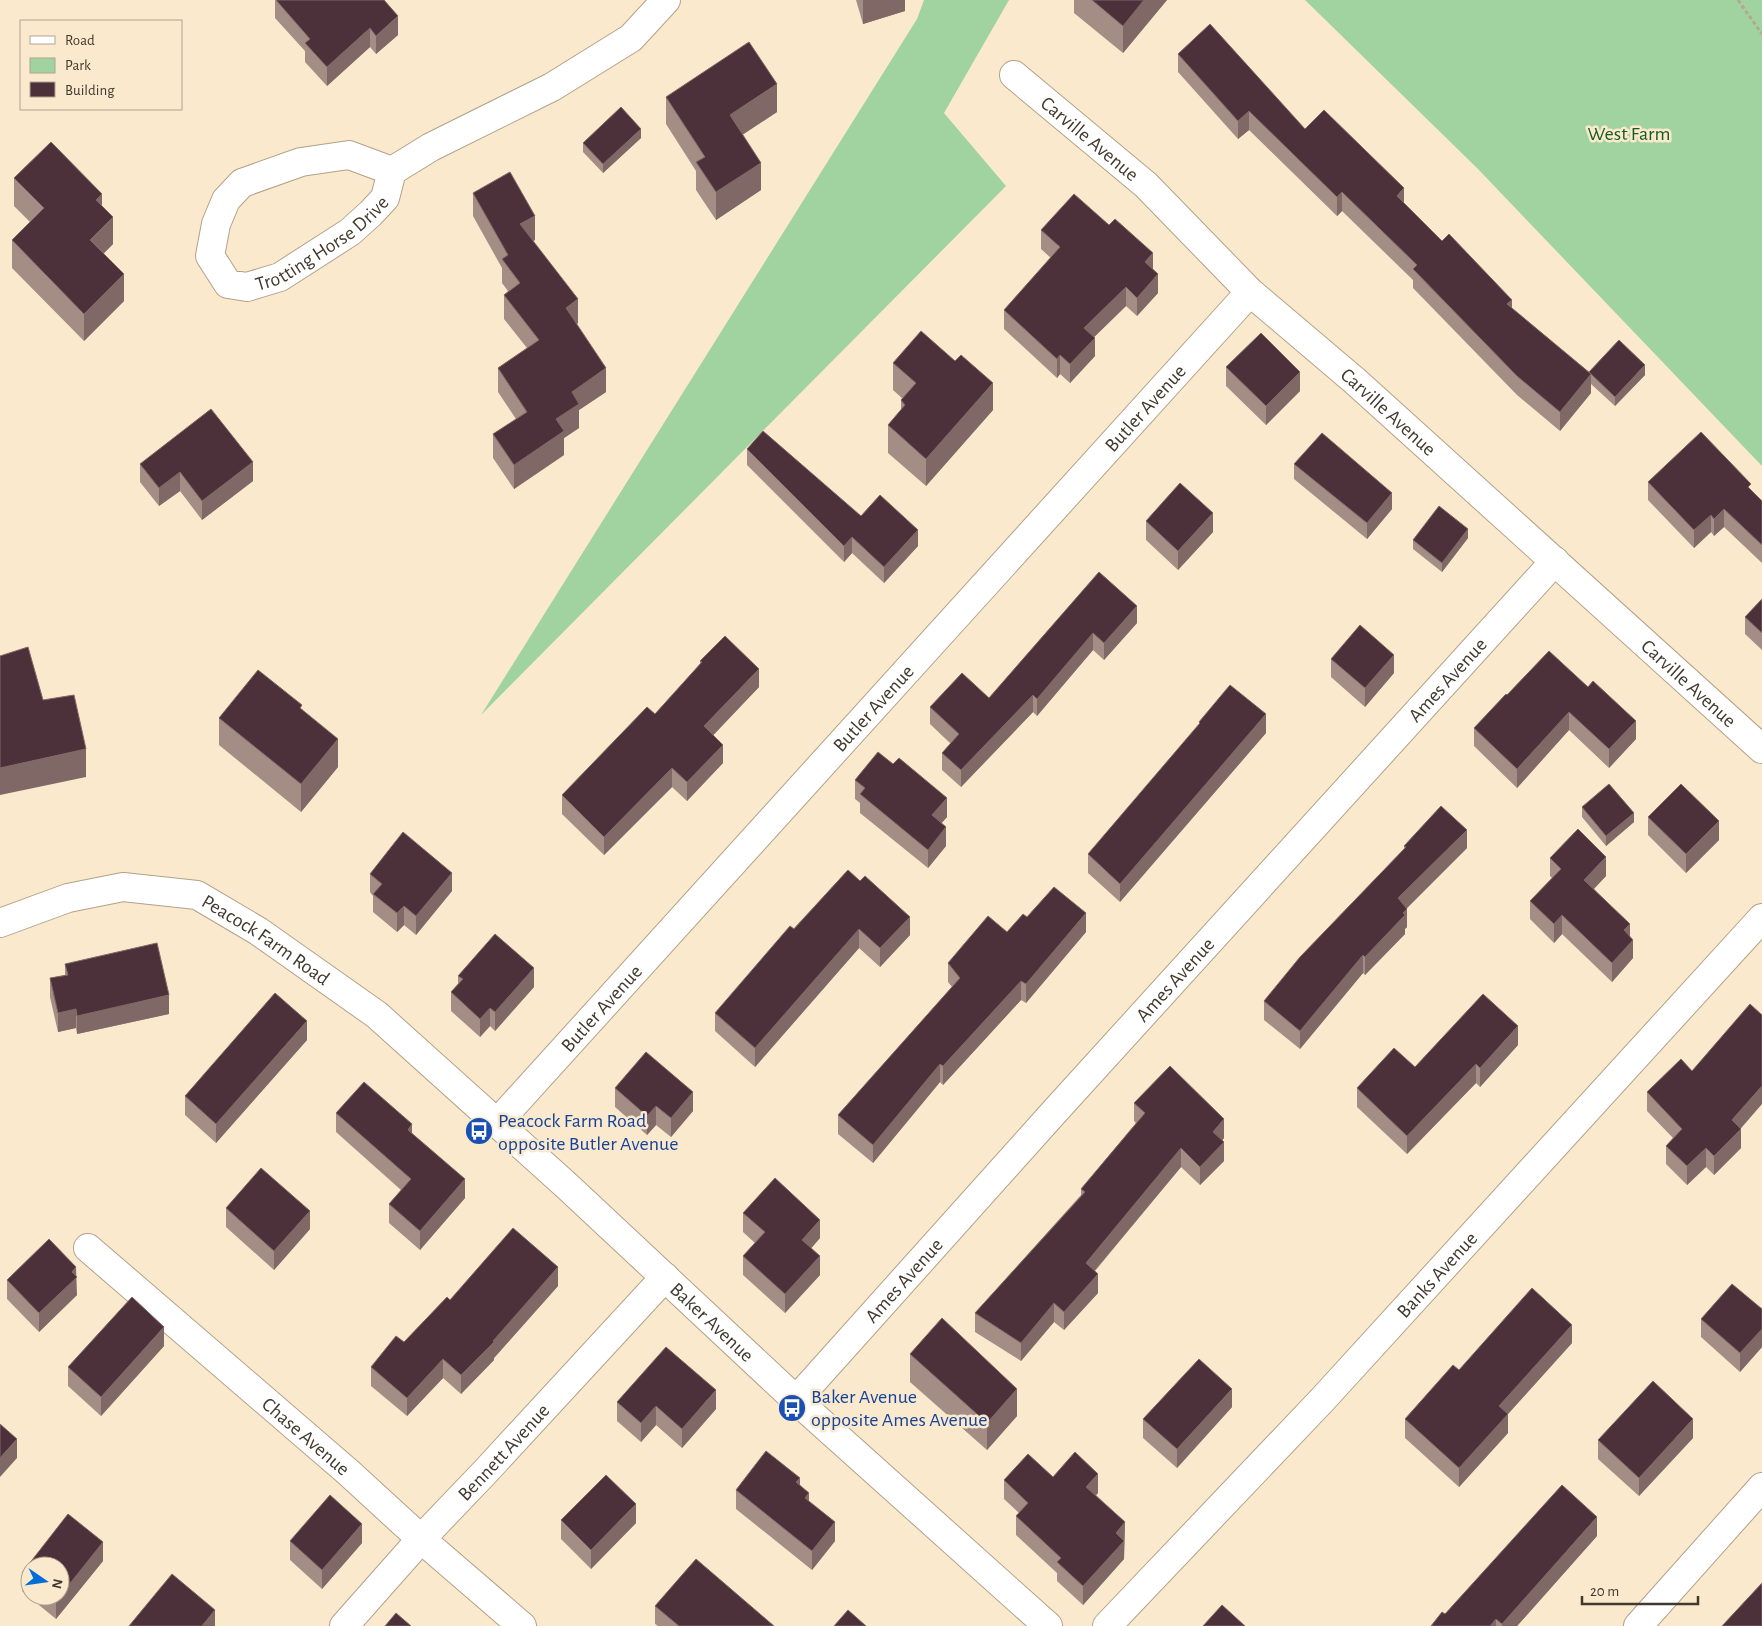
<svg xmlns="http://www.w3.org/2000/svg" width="1762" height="1626" font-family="'Alegreya Sans',sans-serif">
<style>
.green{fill:#a1d3a1}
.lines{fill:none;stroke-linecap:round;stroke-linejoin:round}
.street-casing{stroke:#b2a288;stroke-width:30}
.secondary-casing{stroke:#b2a288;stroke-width:30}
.path{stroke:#b5a892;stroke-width:3;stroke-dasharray:4 2.5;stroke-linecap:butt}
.street{stroke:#fff;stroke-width:28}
.secondary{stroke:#fff;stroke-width:28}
.wall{fill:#a38d84;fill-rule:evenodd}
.shaded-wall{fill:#806866}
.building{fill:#4c313a;stroke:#806866}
.labels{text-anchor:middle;stroke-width:5;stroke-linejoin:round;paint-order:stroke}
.park-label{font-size:20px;fill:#155d1e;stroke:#fae9cd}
.street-label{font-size:20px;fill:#40392e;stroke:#fae9cd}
.transit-label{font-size:20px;fill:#164399;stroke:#fae9cd;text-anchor:start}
</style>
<rect width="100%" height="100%" fill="#fae9cd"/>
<path class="green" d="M924,0h85l-65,113 62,73 -525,529 436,-696z
M1305,0h457v466l-285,-298z"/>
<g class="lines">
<defs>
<g id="street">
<path id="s1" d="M1014,75l132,110 104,107 105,89 407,368"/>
<path id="s2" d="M392,171l-43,-16 -48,7 -59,21 -16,17 -10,24 -6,32 18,28 19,3 33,-10 70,-45 21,-19 14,-15 7,-27 39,-24 121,-60 79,-49 35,-38"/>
<path id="s3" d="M497,1123l753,-831"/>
<path id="s4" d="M88,1248l260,224 73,67 101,87"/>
<path id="s5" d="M796,1400l260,-290 499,-549"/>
<path id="s6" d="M344,1626l77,-87 65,-68 179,-194"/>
<path id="s7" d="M1107,1626l216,-227 439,-481"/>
<path d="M1638,1626l124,-139"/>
</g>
<g id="secondary">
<path id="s8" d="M0,923l68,-25 55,-11 74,8 61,36 119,84 190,171 229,214 252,226"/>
</g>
</defs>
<use href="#street" class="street-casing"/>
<use href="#secondary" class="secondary-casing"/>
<path class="path" d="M1738,0l24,34"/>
<use href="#street" class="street"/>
<use href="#secondary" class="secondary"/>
</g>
<path class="wall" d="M275,0l123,35 -22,19 -6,-7 -43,39 -22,-24v-11l-30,-33z
M856,0h49v11l-42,13z
M1074,0h93l-44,53 -49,-40z
M1178,54l127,75 99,75 38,37 70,67 77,64 56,3 -30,31 -24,-22v9l-31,38 -43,-36 -104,-107v-8l-71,-69 -5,5 -88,-86 -11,9 -60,-67z
M666,97l111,15 -35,23 19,55 -45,30 -20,-30v-19l-30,-47z
M641,138l-38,35 -20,-21v-9z
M14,178l88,28 11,38 -9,9 20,48 -40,40 -72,-73v-28l18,-18 -16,-16z
M473,193l62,47 -2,1 45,82 -1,1 29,68 -27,18v18l-15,10v17l-50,34 -21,-31v-24l23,-15 -18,-27v-24l29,-20 -23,-29v-24l4,-4 -6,-8v-15l-29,-52z
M1041,230l112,39 5,24 -21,23 -11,-10 -32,31 1,19 -25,27 -10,-9 -3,4 -53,-49v-19l47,-52 -10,-9z
M955,361l38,49 -67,76 -38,-33v-28l13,-15v-10l2,-1 -10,-9v-27z
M1226,367l74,24 -34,34 -40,-39z
M747,449l114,67 57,30 -34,37 -32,-30 -8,9 -97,-97z
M140,464l113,17 -51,39 -22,-29 -21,15 -19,-24z
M1294,464l98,45 -25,30 -73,-60z
M1648,482l103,8 11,11v62l-38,-36 -10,9 -3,-4 -17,16 -46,-48z
M1146,521l67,11 -35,38 -32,-30z
M1468,538l-26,34 -29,-23v-9z
M1099,572l38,51 -33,37 -11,-10 -56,66 -4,-4 -72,75 -19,-17v-17l9,-9 -21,-20v-17l59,-9z
M1762,599v51l-17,-16v-17z
M1549,651l87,88 -27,29 -40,-38 -52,58 -43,-42v-18l33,-33z
M1331,659l63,14 -29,34 -34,-30z
M700,661l59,26 -46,48 10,28 -36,38 -15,-14 -68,68 -42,-41v-19l93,-81 45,-50z
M302,709l36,58 -37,45 -82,-67v-27z
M1199,722l67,11 -146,169 -32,-29v-19l111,-129z
M893,764l54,53 -6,6 5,23 -18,22 -68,-55v-10l-5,-4v-19z
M1582,807l52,15 -28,24 -24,-29z
M1648,817l71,23 -33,33 -38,-38z
M1404,846l63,2 -60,60v19l-2,2v5l-40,41 -2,-2 -63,76 -36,-29v-19l140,-152z
M1550,858l56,18 -12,13 36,47 3,22 -21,24 -50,-48 -8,9 -24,-24v-18l22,-23 -2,-2z
M848,870l62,65 -30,32 -21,-19 -104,119 -40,-36v-18z
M370,874l82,17 -36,44 -12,-10 -7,7 -24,-20v-16l-3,-4z
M1027,917l59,15 -60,71 -5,-3 -78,85 -3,-3 -67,81 -35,-29v-19l114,-128 -4,-5v-19l59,-31z
M65,964l104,50 -92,20 -1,-6 -18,4 -8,-35v-19l15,-3z
M458,976l76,11 -39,44 -5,-5 -10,11 -29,-26v-19l7,-8z
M307,1040l-91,103 -31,-28v-19z
M1518,1045l-38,42 -4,-4 -69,71 -50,-47v-19l58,-21z
M615,1088l78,23 -22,26 -15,-12 -9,10 -32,-28z
M1647,1092l94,37v19l-27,27 -8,-8 -19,18 -21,-21v-18l7,-8 -26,-27z
M1134,1103l90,35 -2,3 2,20 -24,24 -19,-18 -86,104 3,22 -34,37 -10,-8 -33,39 -46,-29v-19l106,-118v-6l55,-66 -2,-2z
M336,1113l76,21 53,64 -45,52 -31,-27v-19l12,-14 -65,-58z
M226,1208l84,21 -36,41 -48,-43z
M743,1213l77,25 -9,10 9,27 -35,38 -42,-38v-19l12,-13 -12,-11z
M7,1280l70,15 -38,37 -32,-33z
M558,1286l-64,72v2l-33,34 -18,-16 -36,38 -36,-30v-19l33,-25 46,-42z
M1762,1309v38l-22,25 -39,-35v-18z
M1572,1343l-64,71v19l-49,54 -54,-49v-19l54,-49z
M164,1346l-63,70 -33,-30v-19z
M910,1354l107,62 -30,34 -77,-68z
M617,1402l99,7 -34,39 -26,-23 -15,17 -24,-21z
M1232,1407l-55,61 -34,-30v-19z
M1693,1438l-54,58 -41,-37v-19z
M1053,1477l45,16 -2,2 29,27 -1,37 -41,46 -26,-24v-8l-41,-38v-19l3,-3 -15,-14v-19z
M736,1490l73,11 26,40 -23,29 -76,-61z
M68,1514l35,28v19l-47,58 -34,-28v-18zM30,1566h30v30h-30z
M561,1520l75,3 -45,46 -30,-30z
M1597,1536l-80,90h-86l14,-12z
M290,1541l72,2 -40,46 -32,-29z
M655,1606l119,20h-116l-3,-2z"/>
<path class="shaded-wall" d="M863,0h42v11l-42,13z
M1144,0h23l-44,53v-27z
M398,16v19l-22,19v-18z
M370,28v19l-43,39v-19z
M777,84v28l-47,31v-28z
M1249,111v19l-11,9v-18z
M641,129v9l-38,35v-9z
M761,163v27l-45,30v-28z
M1404,188v19l-7,-11z
M1342,192v19l-5,5v-19z
M102,194v27l-6,-21z
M535,216v24l-15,8v-24z
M113,217v27l-23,23v-27z
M1153,253v19l-8,-10z
M124,274v27l-40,40v-27z
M1158,274v19l-21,23v-18z
M1126,287v19l-42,41v-19z
M578,299v24l-12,9v-24z
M1512,300v18l-5,-14z
M1095,338v18l-25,27v-19z
M1060,355v19l-3,4v-19z
M1645,365v10l-30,31v-9z
M606,368v24l-27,18v18l-15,10v17l-50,34v-24l42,-46 16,-27z
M1300,372v19l-34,34v-19z
M1591,374v19l-31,38v-19z
M993,383v27l-67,76v-27z
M253,462v19l-51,39v-19z
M180,472v19l-21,15v-18z
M1392,493v16l-25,30v-16z
M1724,509v18l-10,9v-17z
M1213,513v19l-35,38v-19z
M1711,515v17l-17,16v-18z
M1468,529v9l-26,34v-9z
M918,530v16l-34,37v-16z
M852,537v16l-8,9v-16z
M1137,606v17l-33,37v-17z
M1093,633v17l-56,66v-17z
M1394,655v18l-29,34v-19z
M759,669v18l-55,58v-19z
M1033,695v17l-72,75v-17z
M1569,712v18l-52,58v-19z
M1266,714v19l-146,169v-18z
M1636,721v18l-27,29v-19z
M338,739v28l-37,45v-28z
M723,745v18l-36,38v-19z
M86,749v28l-86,18v-27z
M672,768v19l-68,68v-18z
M947,798v19l-15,17v-19z
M1634,813v9l-28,24v-10z
M1719,821v19l-33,33v-19z
M946,827v19l-18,22v-18z
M1467,830v18l-69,69v-19z
M1606,857v19l-22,23v-19z
M452,873v18l-36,44v-19z
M404,906v19l-7,7v-19z
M1407,909v18l-2,2v5l-40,41v-18z
M1086,913v19l-60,71v-19z
M1562,915v19l-8,9v-19z
M910,917v18l-30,32v-19z
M1630,924v18l-6,-12z
M859,929v19l-104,119v-19z
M1633,940v18l-21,24v-19z
M1363,955v18l-63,76v-18z
M534,968v19l-39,44v-19z
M1021,981v19l-78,85v-19z
M169,995v19l-92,20v-18z
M490,1008v18l-10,11v-18z
M76,1009v19l-18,4v-19z
M307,1021v19l-91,103v-19z
M1518,1026v19l-38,42v-19z
M940,1064v18l-67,81v-18z
M1476,1064v19l-69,71v-18z
M1762,1086v18l-26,30 5,-5v19l-27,27v-19l18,-36z
M693,1092v19l-22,26v-19z
M656,1106v19l-9,10v-19z
M1224,1119v19l-11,12v-18z
M412,1124v19l-4,-13z
M1224,1142v19l-24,24v-18z
M1181,1148v19l-95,114v-18z
M1706,1148v19l-19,18v-19z
M465,1179v19l-45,52v-19z
M310,1211v18l-36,41v-19z
M820,1220v18l-18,21v-19z
M820,1256v19l-35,38v-19z
M76,1267l1,28 -38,37v-19z
M558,1267v19l-64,72v2l-33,34v-19z
M1098,1274v19l-34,37v-18z
M1054,1303v19l-33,39v-18z
M1572,1325v18l-64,71v19l-49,54v-19l40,-62z
M164,1327v19l-63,70v-19z
M1762,1329v18l-22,25v-19z
M443,1359v19l-36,38v-18z
M1017,1389v27l-30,34v-27z
M1232,1389v18l-55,61v-19z
M716,1390v19l-34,39v-19z
M656,1406v19l-15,17v-19z
M1693,1419v19l-54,58v-18z
M17,1439v19l-17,19v-19z
M1098,1474v19l-12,13v-19z
M800,1478v19l-4,-15z
M809,1493v19l-4,-14z
M636,1504v19l-45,46v-19z
M1597,1517v19l-80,90h-15v-2z
M835,1522v19l-23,29v-19z
M1125,1522l-1,37 -41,46v-19l33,-53z
M362,1524v19l-40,46v-19z
M103,1542v19l-47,58v-19z
M215,1610v16h-13z
M1496,1619v7h-6z"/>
<path class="building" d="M276,0h108l14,16 -22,20 -6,-8 -43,39 -22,-24 5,-4z
M1092,0h52l-21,26z
M1210,24l95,105 19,-19 80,78 -7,8 45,45 7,-7 63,66 -5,4 84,70 -31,38 -43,-36 -104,-107 4,-4 -75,-73 -5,5 -88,-86 -11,10 -60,-67z
M749,42l28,42 -47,31 31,48 -45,29 -20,-30 9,-5 -39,-60z
M621,107l20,22 -38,35 -20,-21z
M51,142l51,52 -6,6 17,17 -23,23 34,34 -40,40 -72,-74 32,-32 -30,-30z
M510,172l25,44 -15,8 58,75 -12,9 40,60 -34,24 7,12 -23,15 8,12 -50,34 -21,-31 34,-22 -29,-44 41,-28 -35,-45 16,-12 -18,-24 6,-4 -35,-62z
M1074,194l35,31 6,-6 38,34 -8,9 13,12 -21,24 -11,-11 -42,41 11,10 -25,26 -10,-9 -3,4 -53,-49 56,-63 -19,-17z
M921,331l34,30 6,-6 32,28 -67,76 -38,-34 17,-20 -4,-5 15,-17 -23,-20z
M1261,333l39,39 -34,34 -40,-39z
M1619,340l26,25 -30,32 -26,-25z
M211,409l42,53 -51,39 -22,-29 -21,16 -19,-24z
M763,431l98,85 19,-21 38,35 -34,37 -32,-30 -8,9 -97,-97z
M1701,432l50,52 -3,3 14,14v44l-38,-36 -10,10 -3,-4 -17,15 -46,-48z
M1322,433l70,60 -25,30 -73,-59z
M1180,483l33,30 -35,38 -32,-30z
M1439,506l29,23 -26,34 -29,-23z
M1099,572l38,34 -33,37 -11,-10 -56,66 -4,-4 -72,75 -19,-17 17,-19 -29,-27 32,-34 27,25z
M1762,599v34l-17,-16z
M1360,625l34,30 -29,33 -34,-29z
M725,636l34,33 -55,57 19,19 -36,37 -15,-14 -68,69 -42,-42 85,-88 8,7 47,-52 -2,-1z
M28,647l15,53 31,-5 12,54 -86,19v-112z
M1549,651l39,36 5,-6 43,40 -27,28 -40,-37 -52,57 -43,-41 32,-34 1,1z
M258,670l44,35 -2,3 38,31 -37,45 -82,-66z
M1230,685l36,29 -146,170 -32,-30 112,-131 -1,-1z
M878,752l15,12 6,-6 48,40 -15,17 14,12 -18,23 -68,-56 5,-6 -10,-8z
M1609,784l25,29 -28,23 -24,-29z
M1681,784l38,37 -33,33 -38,-37z
M1441,806l26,24 -69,68 9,11 -4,4 2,2 -40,42 -2,-2 -63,76 -36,-30 36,-44 106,-110 -2,-1z
M1578,829l28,28 -22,23 46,44 -6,6 9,10 -21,23 -50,-48 -8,9 -24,-23 31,-32 -11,-11z
M403,832l49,41 -36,43 -12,-10 -7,7 -24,-19 9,-10 -12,-10z
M848,870l12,11 5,-5 45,41 -30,31 -21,-19 -104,119 -40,-35 75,-87 4,3z
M1054,887l32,26 -60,71 -5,-3 -78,85 -3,-2 -67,81 -35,-30 122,-137 -12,-15 40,-47 19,16 16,-18 4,3z
M495,934l39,34 -39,44 -5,-4 -10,11 -29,-27 12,-13 -5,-3z
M157,943l12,52 -92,21 -1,-7 -18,4 -8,-35 18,-3 -3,-11z
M275,993l32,28 -91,103 -31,-28z
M1483,994l35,32 -38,42 -4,-4 -69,72 -50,-48 37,-40 21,19z
M1750,1004l12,11v71l-30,34 9,9 -27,27 -8,-8 -19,18 -21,-20 16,-17 -35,-37 34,-33 11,12z
M646,1052l47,40 -22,26 -15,-12 -9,10 -32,-28z
M1170,1066l54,53 -11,13 11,10 -24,25 -19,-19 -95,115 12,11 -34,38 -10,-9 -33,40 -46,-30 110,-121 -4,-3 64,-76 -11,-10z
M364,1082l48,42 -4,6 57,49 -45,52 -31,-27 22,-25 -75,-66z
M261,1168l49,43 -36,40 -48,-43z
M775,1178l45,42 -18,20 18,16 -35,38 -42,-38 22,-24 -22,-19z
M513,1228l45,39 -65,74 1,1 -33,33 -18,-16 -36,39 -36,-31 25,-31 8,6 43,-45 3,3z
M49,1239l27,28 -4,5 5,5 -38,36 -32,-33z
M1732,1284l30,25v20l-22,24 -39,-34z
M1532,1288l40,37 -73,81 9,8 -49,54 -54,-49 48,-54 6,5z
M132,1297l32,30 -63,70 -33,-30z
M942,1318l75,71 -30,34 -77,-69z
M666,1347l50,43 -34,39 -26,-23 -15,17 -24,-21z
M1199,1359l33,30 -55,60 -34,-30z
M1653,1381l40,38 -54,59 -41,-38z
M0,1424l17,15 -17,19z
M766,1451l34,27 -4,4 13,11 -4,5 30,24 -23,29 -76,-61z
M1075,1452l23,22 -12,13 39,35 -9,11 8,8 -41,45 -26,-24 4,-4 -45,-42 12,-13 -24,-23 24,-26 25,23z
M606,1475l30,29 -45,46 -30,-30z
M1562,1485l35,32 -95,107 -6,-5 -6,7h-59l11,-14 3,2z
M330,1495l32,29 -40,46 -32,-29z
M68,1514l35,28 -43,54v-30h-30v13l-8,-6z
M696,1559l78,67h-95l-24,-20z
M172,1574l43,36 -13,16h-73z
M1762,1583v43h-40z
M51,1596h9l-4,4z
M1222,1605l23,21h-42z
M848,1610l18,16h-32z
M396,1613l15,13h-26z"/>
<defs>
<symbol id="bus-disc" viewBox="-11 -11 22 22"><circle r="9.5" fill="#1a4fb4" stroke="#fae9cd"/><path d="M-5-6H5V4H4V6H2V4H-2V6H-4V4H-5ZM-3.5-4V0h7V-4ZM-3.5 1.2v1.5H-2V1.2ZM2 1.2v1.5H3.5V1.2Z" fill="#fff"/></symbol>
</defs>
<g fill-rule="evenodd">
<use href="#bus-disc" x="463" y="1115" width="32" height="32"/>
<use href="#bus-disc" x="776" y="1392" width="32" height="32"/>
</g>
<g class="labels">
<g class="park-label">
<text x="1629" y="140">West Farm</text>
</g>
<g class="street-label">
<text dy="7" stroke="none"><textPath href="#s1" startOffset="99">Carville Avenue</textPath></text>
<text dy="7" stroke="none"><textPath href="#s2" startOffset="379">Trotting Horse Drive</textPath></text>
<text dy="7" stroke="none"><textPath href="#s3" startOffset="965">Butler Avenue</textPath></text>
<text dy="7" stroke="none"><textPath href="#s1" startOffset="504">Carville Avenue</textPath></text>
<text dy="7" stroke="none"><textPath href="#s5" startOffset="971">Ames Avenue</textPath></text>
<text dy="7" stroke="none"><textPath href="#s1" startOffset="909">Carville Avenue</textPath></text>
<text dy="7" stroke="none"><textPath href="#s3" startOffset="560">Butler Avenue</textPath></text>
<text dy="7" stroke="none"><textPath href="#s8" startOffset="285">Peacock Farm Road</textPath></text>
<text dy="7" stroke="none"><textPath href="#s5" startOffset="566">Ames Avenue</textPath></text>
<text dy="7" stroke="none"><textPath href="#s3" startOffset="155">Butler Avenue</textPath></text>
<text dy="7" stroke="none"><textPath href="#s7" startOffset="482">Banks Avenue</textPath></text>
<text dy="7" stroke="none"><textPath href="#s5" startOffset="161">Ames Avenue</textPath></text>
<text dy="7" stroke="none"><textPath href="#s8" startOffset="874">Baker Avenue</textPath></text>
<text dy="7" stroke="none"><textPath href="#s4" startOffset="288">Chase Avenue</textPath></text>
<text dy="7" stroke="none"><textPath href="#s6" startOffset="236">Bennett Avenue</textPath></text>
</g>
<g class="transit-label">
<text x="498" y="1127">Peacock Farm Road<tspan x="498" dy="23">opposite Butler Avenue</tspan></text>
<text x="811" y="1403">Baker Avenue<tspan x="811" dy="23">opposite Ames Avenue</tspan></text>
</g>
</g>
<rect x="20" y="20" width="162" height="90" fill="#fae9cd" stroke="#b0a38d"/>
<rect x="30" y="36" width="25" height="8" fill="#ffffff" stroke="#b0a38d"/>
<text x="65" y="45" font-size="15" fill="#40392e">Road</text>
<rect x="30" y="58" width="25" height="15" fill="#a1d3a1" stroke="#b0a38d"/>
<text x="65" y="70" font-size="15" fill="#40392e">Park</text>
<rect x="30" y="82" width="25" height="15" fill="#4c313a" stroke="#b0a38d"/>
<text x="65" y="95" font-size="15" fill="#40392e">Building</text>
<g transform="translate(45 1581) rotate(103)"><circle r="24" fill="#fae9cd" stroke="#b0a38d"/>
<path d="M0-4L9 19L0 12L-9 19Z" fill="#016ed6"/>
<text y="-8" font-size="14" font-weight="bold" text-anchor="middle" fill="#40392e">N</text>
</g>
<path d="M1582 1596v8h116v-8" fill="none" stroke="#40392e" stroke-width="2.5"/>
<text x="1590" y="1596" font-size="15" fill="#40392e" stroke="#fae9cd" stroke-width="4" paint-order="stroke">20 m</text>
</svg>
